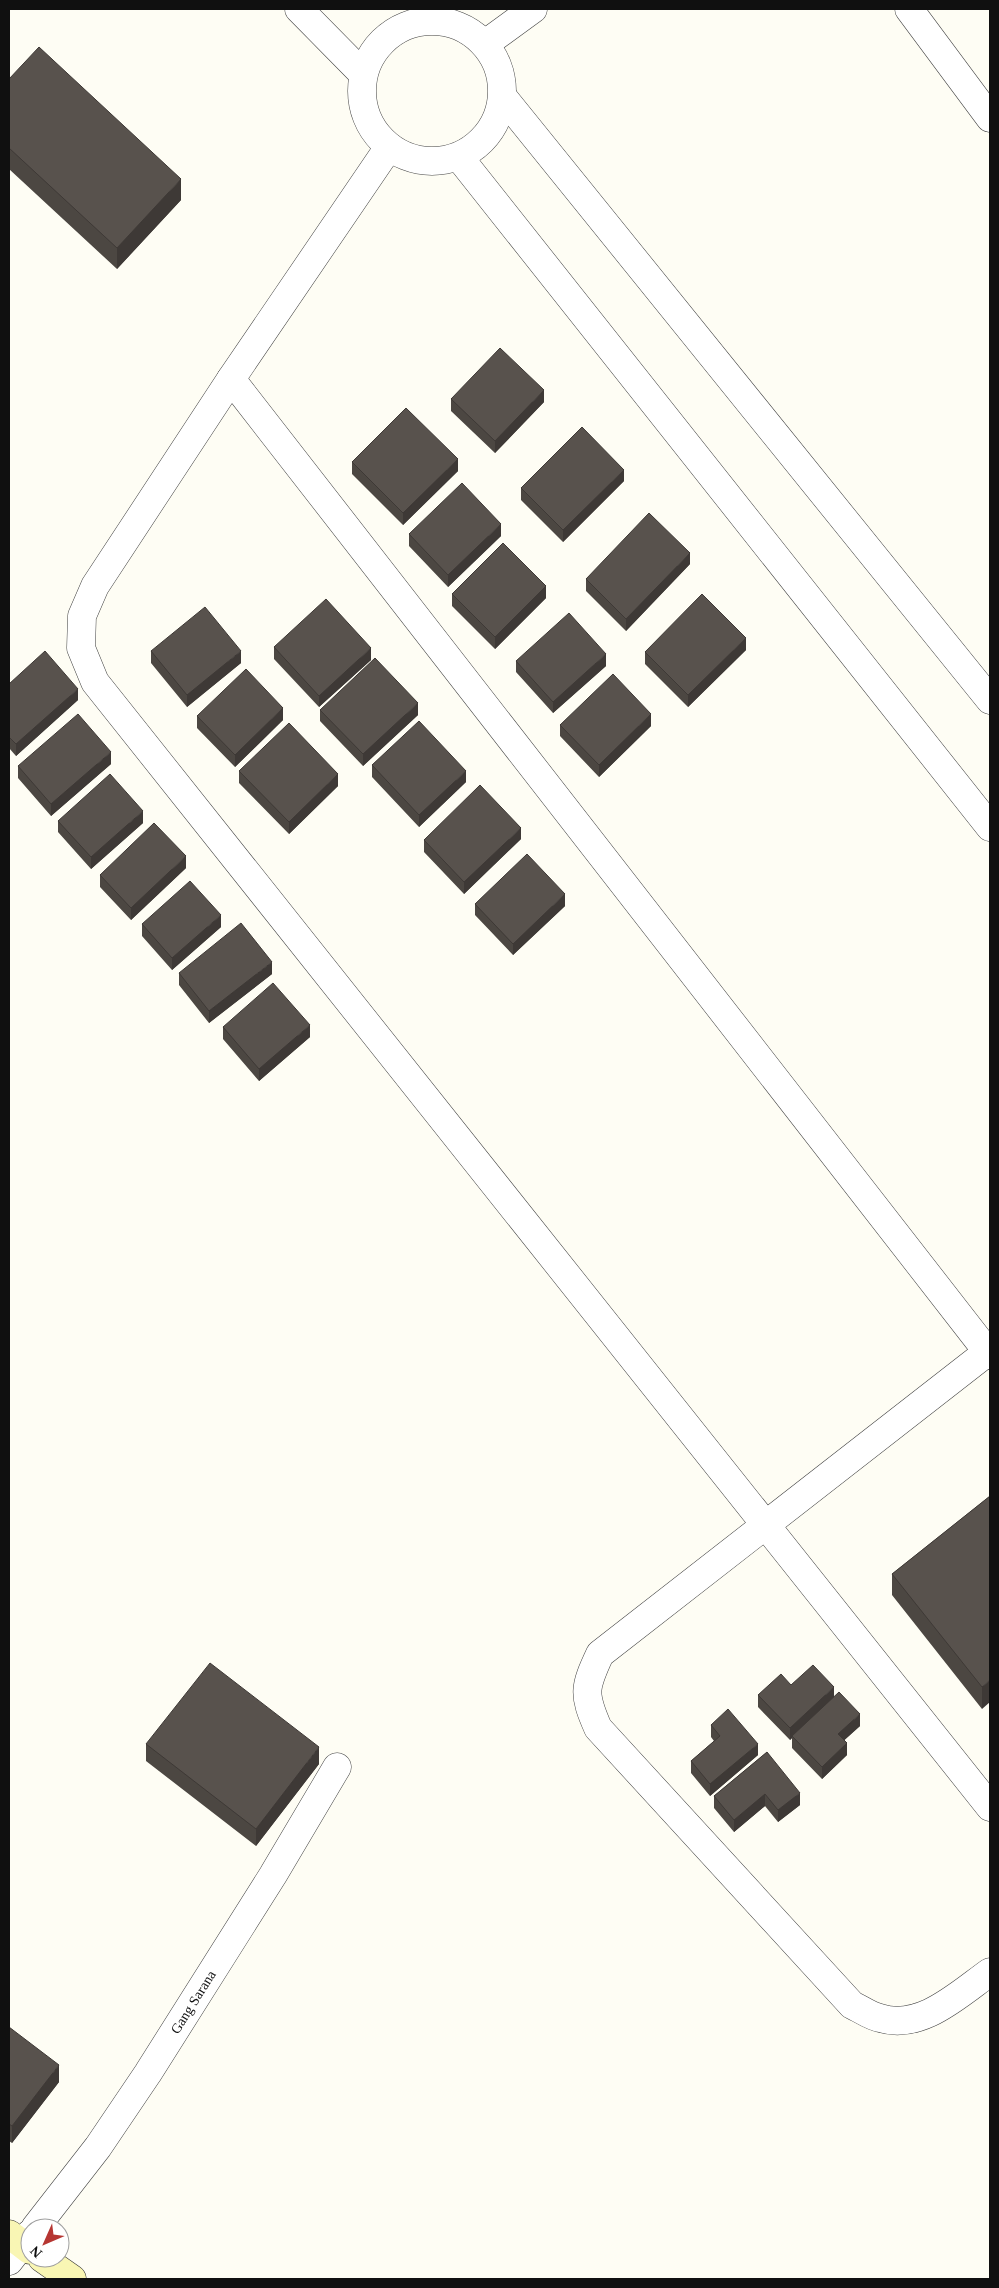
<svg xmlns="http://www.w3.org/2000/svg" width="999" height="2288" font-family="Georgia,serif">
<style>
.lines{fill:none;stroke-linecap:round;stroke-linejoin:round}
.minor-casing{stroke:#434343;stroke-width:29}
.secondary-casing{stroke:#323232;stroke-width:29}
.minor{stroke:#fff;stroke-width:28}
.secondary{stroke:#f9f6b4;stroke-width:28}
.wall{fill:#4c4742}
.shaded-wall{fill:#3e3936}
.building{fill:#58524d;stroke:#3e3936}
.labels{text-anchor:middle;stroke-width:5;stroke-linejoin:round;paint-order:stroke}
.street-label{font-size:14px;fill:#101010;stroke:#fff}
</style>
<rect width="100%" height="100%" fill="#fefdf4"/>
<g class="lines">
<defs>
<g id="minor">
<path d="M299,9l64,65"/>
<path d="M909,9l81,109"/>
<circle cx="432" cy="91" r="70"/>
<path d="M485,44l48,-35"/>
<path d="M503,97l487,603"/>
<path d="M389,147l-158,232 -136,207 -13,30 -1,32 14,34 895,1125"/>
<path d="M459,157l531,670"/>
<path d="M231,379l759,976"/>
<path d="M990,1350l-390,304c-16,34 -17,40 -2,74l254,277c9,4 18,11 28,13 41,13 79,-24 110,-46"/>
<path id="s1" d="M35,2228l63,-81 50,-74 125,-198 64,-108"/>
<path d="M9,2261l21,-27"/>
</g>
<path id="secondary" d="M9,2234l21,16
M42,2258l30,21"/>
</defs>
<use href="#minor" class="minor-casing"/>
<use href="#secondary" class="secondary-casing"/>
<use href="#minor" class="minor"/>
<use href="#secondary" class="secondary"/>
</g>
<path class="wall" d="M9,79l172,121 -64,69 -108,-100z
M451,399l93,3 -49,51 -44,-42z
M352,462l106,9 -55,54 -51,-51z
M624,481l-61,61 -42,-42v-12z
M409,534l92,2 -53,51 -39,-41z
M690,564l-64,67 -40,-40v-12z
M452,594l94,4 -51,51 -43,-43z
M274,647l97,13 -52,47 -45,-48z
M746,650l-58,57 -43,-43v-12z
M151,651l90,12 -54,44 -36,-44z
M516,661l90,5 -53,47 -37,-41z
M9,684l69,16 -62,56 -7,-8z
M320,710l98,5 -55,51 -43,-45z
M197,716l86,4 -48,47 -38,-39z
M560,725l91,1 -52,51 -39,-41z
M111,764l-60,52 -33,-38v-12z
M372,765l94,17 -47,45 -47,-50z
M239,771l99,15 -49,48 -50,-51z
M58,821l85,2 -52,46 -33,-37z
M521,839l-57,55 -40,-42v-12z
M186,868l-55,52 -31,-33v-12z
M475,904l90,2 -52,49 -38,-40z
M142,924l79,3 -49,43 -30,-34z
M179,973l93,1 -63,49 -30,-38z
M223,1027l87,10 -51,44 -36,-42z
M990,1496l-8,213 -90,-114v-21z
M791,1685l43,12 26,29 -16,14 3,15 -25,24 -30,-31v-10l-2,2 -32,-33v-12z
M711,1725l47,30 -48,41 -19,-23v-12l23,-20 -3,-4z
M146,1744l173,20 -63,82 -110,-85z
M767,1752l33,53 -22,17 -13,-16 -31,26 -20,-24v-12z
M9,2027l50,55 -47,61 -3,-2z"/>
<path class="shaded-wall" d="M181,179v21l-64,69v-21z
M544,390v12l-49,51v-12z
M458,459v12l-55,54v-12z
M624,470v11l-61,61v-12z
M501,524v12l-53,51v-12z
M690,553v11l-64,67v-12z
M546,586v12l-51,51v-12z
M746,638v12l-58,57v-12z
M371,648v12l-52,47v-11z
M241,651v12l-54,44v-12z
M606,654v12l-53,47v-11z
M78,689v11l-62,56v-12z
M418,703v12l-55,51v-12z
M283,708v12l-48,47v-12z
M651,714v12l-52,51v-12z
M111,752v12l-60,52v-12z
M466,771v11l-47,45v-12z
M338,774v12l-49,48v-12z
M143,811v12l-52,46v-12z
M521,828v11l-57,55v-12z
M186,856v12l-55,52v-12z
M565,894v12l-52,49v-11z
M221,915v12l-49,43v-12z
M272,962v12l-63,49v-12z
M310,1025v12l-51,44v-12z
M990,1680v22l-8,7v-22z
M834,1687v11l-42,38v2l-2,2v-12z
M860,1714v12l-22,20v-12z
M847,1743v12l-25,24v-12z
M758,1744v11l-48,41v-12z
M319,1747v17l-63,82v-17z
M800,1793v12l-22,17v-12z
M765,1794v12l-31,26v-12z
M59,2065v17l-47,61v-17z"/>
<path class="building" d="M39,47l142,132 -64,69 -108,-100v-69z
M500,348l44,42 -49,51 -44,-42z
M406,408l52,51 -55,54 -51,-51z
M582,427l42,43 -61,60 -42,-42z
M462,483l39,41 -53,51 -39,-41z
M649,513l41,40 -64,66 -40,-40z
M503,543l43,43 -51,51 -43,-43z
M702,594l44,44 -58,57 -43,-43z
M326,599l45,49 -52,48 -45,-49z
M205,607l36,44 -54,44 -36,-44z
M569,613l37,41 -53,48 -37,-41z
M45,651l33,38 -62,55 -7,-7v-53z
M375,658l43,45 -55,51 -43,-44z
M246,669l37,39 -48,47 -38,-39z
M613,674l38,40 -52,51 -39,-40z
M78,714l33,38 -60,52 -33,-38z
M419,721l47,50 -47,44 -47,-50z
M289,723l49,51 -49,48 -50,-51z
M110,774l33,37 -52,46 -33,-36z
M480,785l41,43 -57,54 -40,-42z
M154,823l32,33 -55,52 -31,-33z
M527,854l38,40 -52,50 -38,-40z
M190,881l31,34 -49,43 -30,-34z
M241,923l31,39 -63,49 -30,-38z
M273,983l37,42 -51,44 -36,-42z
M990,1496v184l-8,7 -90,-113z
M210,1663l109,84 -63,82 -110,-85z
M813,1665l21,22 -44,41 -32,-33 23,-21 10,11z
M839,1692l21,22 -22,20 9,9 -25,24 -30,-31z
M728,1709l30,35 -48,40 -19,-23 29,-25 -9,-11z
M767,1752l33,41 -22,17 -13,-16 -31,26 -20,-24z
M9,2027l50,38 -47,61 -3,-2z"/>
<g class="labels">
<g class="street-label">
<text dy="5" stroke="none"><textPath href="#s1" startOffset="276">Gang Sarana</textPath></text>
</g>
</g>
<rect width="999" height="2288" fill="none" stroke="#101010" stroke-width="20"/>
<g transform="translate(45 2243) rotate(225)"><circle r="24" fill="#ffffff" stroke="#9f9f9f"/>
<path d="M0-4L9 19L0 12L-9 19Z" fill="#b63632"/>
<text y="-8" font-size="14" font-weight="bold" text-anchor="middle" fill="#101010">N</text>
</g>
</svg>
